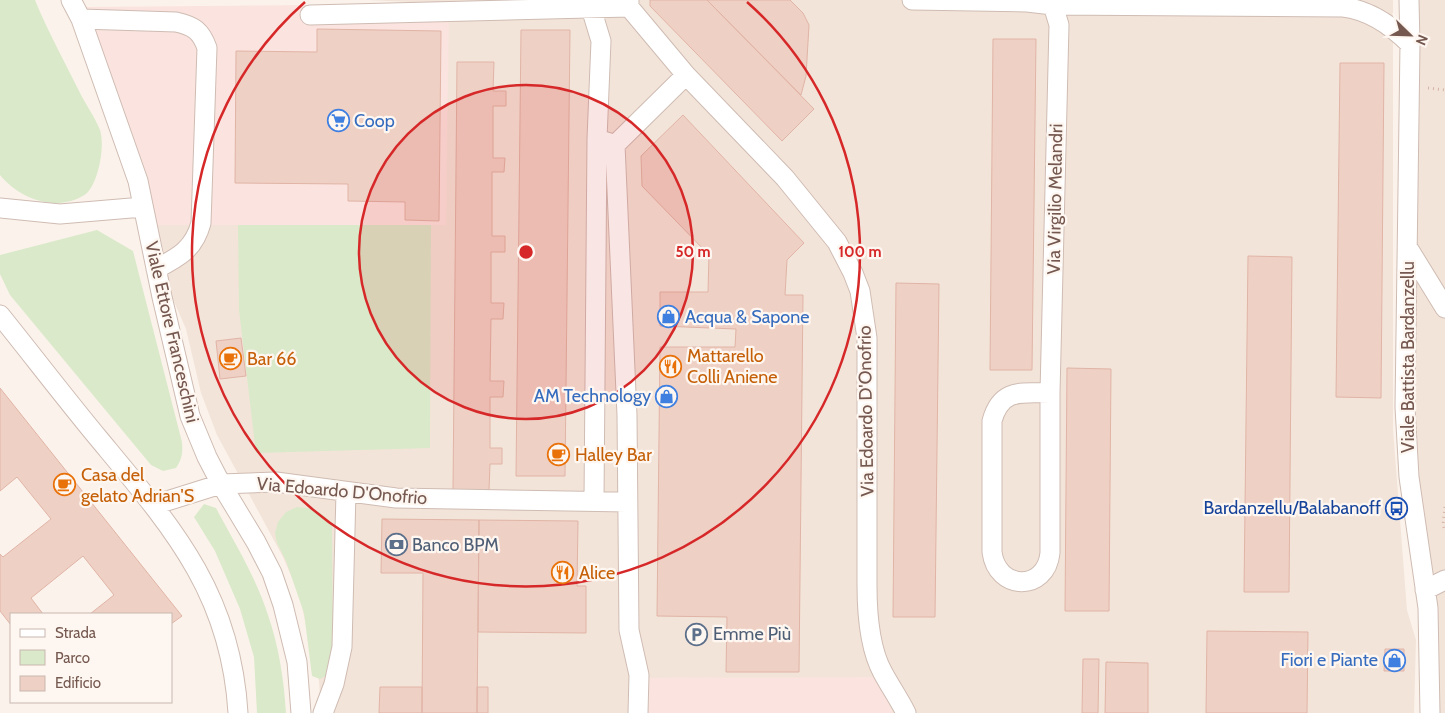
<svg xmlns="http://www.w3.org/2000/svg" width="1445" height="713" font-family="Cabin,sans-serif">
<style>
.residential{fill:#f3e4d9}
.commercial{fill:#fbe4df}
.green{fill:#dae9c9}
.building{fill:#efd0c4;stroke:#e0b4a6}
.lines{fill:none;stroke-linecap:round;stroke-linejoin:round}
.minor-casing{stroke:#cfbcb3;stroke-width:21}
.path{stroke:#d4b2a7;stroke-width:3;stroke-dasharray:1 4;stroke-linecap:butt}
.minor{stroke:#fff;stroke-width:19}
.ring{fill:none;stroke:#d62828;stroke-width:2.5}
.labels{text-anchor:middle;stroke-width:4.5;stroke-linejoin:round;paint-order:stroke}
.shop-label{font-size:18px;fill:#366cbe;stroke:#fef7f1;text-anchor:start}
.street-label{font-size:18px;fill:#75584f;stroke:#fef7f1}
.food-label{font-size:18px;fill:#c56008;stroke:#fef7f1;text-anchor:start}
.transit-label{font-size:18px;fill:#164399;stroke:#fef7f1;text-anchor:end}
.service-label{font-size:18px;fill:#4e5e75;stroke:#fef7f1;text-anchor:start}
.centre{fill:#d62828;stroke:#fef7f1;stroke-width:2.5}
.ring-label{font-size:15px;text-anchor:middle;font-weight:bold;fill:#d62828;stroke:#fef7f1;stroke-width:4.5;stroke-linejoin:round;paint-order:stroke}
</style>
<rect width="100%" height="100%" fill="#fbf3eb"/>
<path class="residential" d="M368,0h1025v429l14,181 9,30 -2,73h-1093l-2,-32 -20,-87 -16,-37 -66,-122 -16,-42 -15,-64 -24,-55 -10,-49h279l18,-221z
M1412,0h33v713h-10l-24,-256z"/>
<path class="commercial" d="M449,4l-3,221h-294l-73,-218z
M876,677l17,36h-246l1,-35z"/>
<path class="green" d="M0,0h35c13,32 30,62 45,93 6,12 15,24 20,37 5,16 -1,49 -12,62 -7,7 -19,10 -28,11 -23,1 -45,-10 -60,-28z
M238,225h193l-1,223 -174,5 -17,-143z
M97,230l36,21 49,191c1,11 0,17 -6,26l-13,3 -12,-6 -141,-170 -10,-21v-19z
M204,504l12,4c18,34 40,69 52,107 11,32 16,65 18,98h-29l-3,-56 -14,-48 -25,-58 -21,-34z
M297,507c15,1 25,4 35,17l1,140 -4,10 -9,5 -8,-3 -8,-63 -18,-52 -9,-18 -2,-10 3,-11 8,-10z"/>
<path class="building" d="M650,0h57l107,109 -32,32 -132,-135z
M707,0h83l13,13 6,12 -3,51 -5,19z
M317,29l124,2 -2,190 -34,-1v-18l-57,-1v-17l-113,-1 1,-132 81,1z
M521,30h49l-5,446h-49z
M993,39h43l-4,331h-42z
M457,62h37l-1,29h13v15h-13v52h12l-1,14h-12v64h13v16h-14v51h13l-1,16h-12l-1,62h14l-1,16h-13v51h12v16h-12l-1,26h-36z
M1340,63h44l-3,335 -45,-1z
M683,115l121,128 -17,17 -2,35h18l-4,377h-73l1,-55 -70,-1 3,-269h75l1,-18 -76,-3v-34h48l1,-37 -67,-69 -1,-30z
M1248,256l44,1 -3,335h-45z
M896,283l43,1 -4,333h-42z
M241,338l5,38 -26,3 -4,-38z
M1067,368l44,1 -2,242h-44z
M0,388l182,228 -11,8v-10h-81l24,-19 -31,-39 -52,42 12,16h-32v11l-11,-14v-57l3,3 48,-38 -34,-42 -17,14z
M382,519l97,1 -2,193h-55l1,-140h-42z
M479,520l99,1 -1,65h9v47l-108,-1z
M1207,631l101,1 -1,81h-101z
M1385,649h19v22h-20z
M1083,659h16l-1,54h-16z
M1106,662l42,1v50h-43z
M380,687h42v26h-43z
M477,687h11v26h-11z"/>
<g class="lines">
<defs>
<path id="minor" d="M71,0l10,19 57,162 24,116 28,119 17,41 14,27 35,58 16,31 11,32 14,57 4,51
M591,0v8l10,33 -4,98 13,4
M629,0v7l57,68 99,103 52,64 16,31 7,18 7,47v247c0,28 2,63 16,88 7,13 16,26 23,40
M912,0l115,2 26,3
M1409,0l1,44 -5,363 4,70 19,131 2,105
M310,15l319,-8
M81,19l95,3c18,4 25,9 31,26l-6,175c-7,26 -22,34 -45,46
M0,208l60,6 83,-7
M1408,248l37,60
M0,315c33,41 65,83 99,124 73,88 132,154 139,274
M1050,393c-29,0 -49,-5 -58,28v131c5,39 54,40 58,1v-160l9,-368 -6,-20 290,2c26,3 49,19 67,37
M594,501l3,-362
M154,505l67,-21 55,-2 120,16 231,4
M1425,590l20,-10
M323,713l11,-29 8,-37 4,-155
M638,713l1,-38 -10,-45 -2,-215 -12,-270 71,-70"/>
</defs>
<use href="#minor" class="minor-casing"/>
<path class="path" d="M1428,88l17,2
M1445,507l-2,17 2,7"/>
<use href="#minor" class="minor"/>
</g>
<circle cx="526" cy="252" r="167" fill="#d62828" fill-opacity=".12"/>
<g class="ring">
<circle cx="526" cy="252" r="167"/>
<path d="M747 2A334 334 0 1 1 305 2"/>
</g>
<defs>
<symbol id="supermarket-ring" viewBox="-11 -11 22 22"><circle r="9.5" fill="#fef7f1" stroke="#3f7fe0" stroke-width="1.5"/><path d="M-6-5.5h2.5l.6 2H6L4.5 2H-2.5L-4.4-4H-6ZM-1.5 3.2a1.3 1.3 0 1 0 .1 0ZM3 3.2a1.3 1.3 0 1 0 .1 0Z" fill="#3f7fe0"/></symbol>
<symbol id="shop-ring" viewBox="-11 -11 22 22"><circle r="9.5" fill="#fef7f1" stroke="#3f7fe0" stroke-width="1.5"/><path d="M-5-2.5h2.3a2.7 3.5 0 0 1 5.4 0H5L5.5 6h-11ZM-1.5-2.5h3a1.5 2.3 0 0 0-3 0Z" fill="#3f7fe0"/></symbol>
<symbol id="cafe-ring" viewBox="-11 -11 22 22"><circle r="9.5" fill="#fef7f1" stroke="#e8710a" stroke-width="1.5"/><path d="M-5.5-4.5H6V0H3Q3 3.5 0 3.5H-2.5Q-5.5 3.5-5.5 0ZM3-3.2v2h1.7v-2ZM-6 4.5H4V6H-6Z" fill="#e8710a"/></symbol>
<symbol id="restaurant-ring" viewBox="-11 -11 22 22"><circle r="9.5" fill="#fef7f1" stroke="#e8710a" stroke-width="1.5"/><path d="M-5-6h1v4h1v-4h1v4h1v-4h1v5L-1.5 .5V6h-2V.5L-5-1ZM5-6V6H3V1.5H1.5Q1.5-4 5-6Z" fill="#e8710a"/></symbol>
<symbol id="bus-ring" viewBox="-11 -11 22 22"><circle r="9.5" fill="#fef7f1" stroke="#1a4fb4" stroke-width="1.5"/><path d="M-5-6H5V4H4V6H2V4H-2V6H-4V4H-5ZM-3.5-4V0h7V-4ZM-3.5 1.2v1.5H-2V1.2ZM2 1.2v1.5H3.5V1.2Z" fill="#1a4fb4"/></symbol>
<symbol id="bank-ring" viewBox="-11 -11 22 22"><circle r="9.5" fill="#fef7f1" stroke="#5c6f8a" stroke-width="1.5"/><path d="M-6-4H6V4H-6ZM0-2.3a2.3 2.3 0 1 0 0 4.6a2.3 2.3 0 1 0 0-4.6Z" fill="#5c6f8a"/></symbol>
<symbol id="parking-ring" viewBox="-11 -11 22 22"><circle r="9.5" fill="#fef7f1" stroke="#5c6f8a" stroke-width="1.5"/><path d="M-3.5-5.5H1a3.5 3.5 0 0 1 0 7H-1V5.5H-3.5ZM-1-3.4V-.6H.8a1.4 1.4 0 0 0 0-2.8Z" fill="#5c6f8a"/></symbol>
</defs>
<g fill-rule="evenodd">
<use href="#supermarket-ring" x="326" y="108" width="25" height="25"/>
<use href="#shop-ring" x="656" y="304" width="25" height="25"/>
<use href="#cafe-ring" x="218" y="346" width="25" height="25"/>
<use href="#restaurant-ring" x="658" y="354" width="25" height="25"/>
<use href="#shop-ring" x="654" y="384" width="25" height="25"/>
<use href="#cafe-ring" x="546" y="442" width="25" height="25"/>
<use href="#cafe-ring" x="52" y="472" width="25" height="25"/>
<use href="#bus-ring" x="1384" y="496" width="25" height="25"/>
<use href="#bank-ring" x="384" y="532" width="25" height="25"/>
<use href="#restaurant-ring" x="550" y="560" width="25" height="25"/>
<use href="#parking-ring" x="684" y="622" width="25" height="25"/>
<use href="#shop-ring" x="1382" y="648" width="25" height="25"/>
</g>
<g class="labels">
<g class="shop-label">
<text x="354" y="127">Coop</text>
<text x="685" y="323">Acqua &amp; Sapone</text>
<text x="651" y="402" text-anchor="end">AM Technology</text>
<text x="1378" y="666" text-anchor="end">Fiori e Piante</text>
</g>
<g class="street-label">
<text transform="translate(1055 199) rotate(-89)" y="6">Via Virgilio Melandri</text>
<text transform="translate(172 332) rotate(77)" y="6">Viale Ettore Franceschini</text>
<text transform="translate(1408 357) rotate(-90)" y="6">Viale Battista Bardanzellu</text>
<text transform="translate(866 411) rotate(-91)" y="6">Via Edoardo D'Onofrio</text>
<text transform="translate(342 491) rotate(5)" y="6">Via Edoardo D'Onofrio</text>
</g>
<g class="food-label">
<text x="687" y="362">Mattarello<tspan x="687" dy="21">Colli Aniene</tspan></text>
<text x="247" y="365">Bar 66</text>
<text x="575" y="461">Halley Bar</text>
<text x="81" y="481">Casa del<tspan x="81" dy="21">gelato Adrian'S</tspan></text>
<text x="579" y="579">Alice</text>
</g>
<g class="transit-label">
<text x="1381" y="514">Bardanzellu/Balabanoff</text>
</g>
<g class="service-label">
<text x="412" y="551">Banco BPM</text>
<text x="713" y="640">Emme Più</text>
</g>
</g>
<circle cx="526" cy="252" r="8" class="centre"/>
<g class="ring-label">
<text x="693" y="257">50 m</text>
<text x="860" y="257">100 m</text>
</g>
<rect x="10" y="613" width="162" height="90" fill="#fef7f1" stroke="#c7b7b0"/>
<rect x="20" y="629" width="25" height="8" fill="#ffffff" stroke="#c7b7b0"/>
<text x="55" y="638" font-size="15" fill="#75584f">Strada</text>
<rect x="20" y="650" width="25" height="15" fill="#dae9c9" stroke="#c7b7b0"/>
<text x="55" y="663" font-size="15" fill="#75584f">Parco</text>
<rect x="20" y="676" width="25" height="15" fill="#efd0c4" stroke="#c7b7b0"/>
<text x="55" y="688" font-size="15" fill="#75584f">Edificio</text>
<g transform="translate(1410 35) rotate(113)" stroke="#fef7f1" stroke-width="4" paint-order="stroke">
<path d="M0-4L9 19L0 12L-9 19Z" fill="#75584f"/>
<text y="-8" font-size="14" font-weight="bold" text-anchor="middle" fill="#75584f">N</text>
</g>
</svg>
